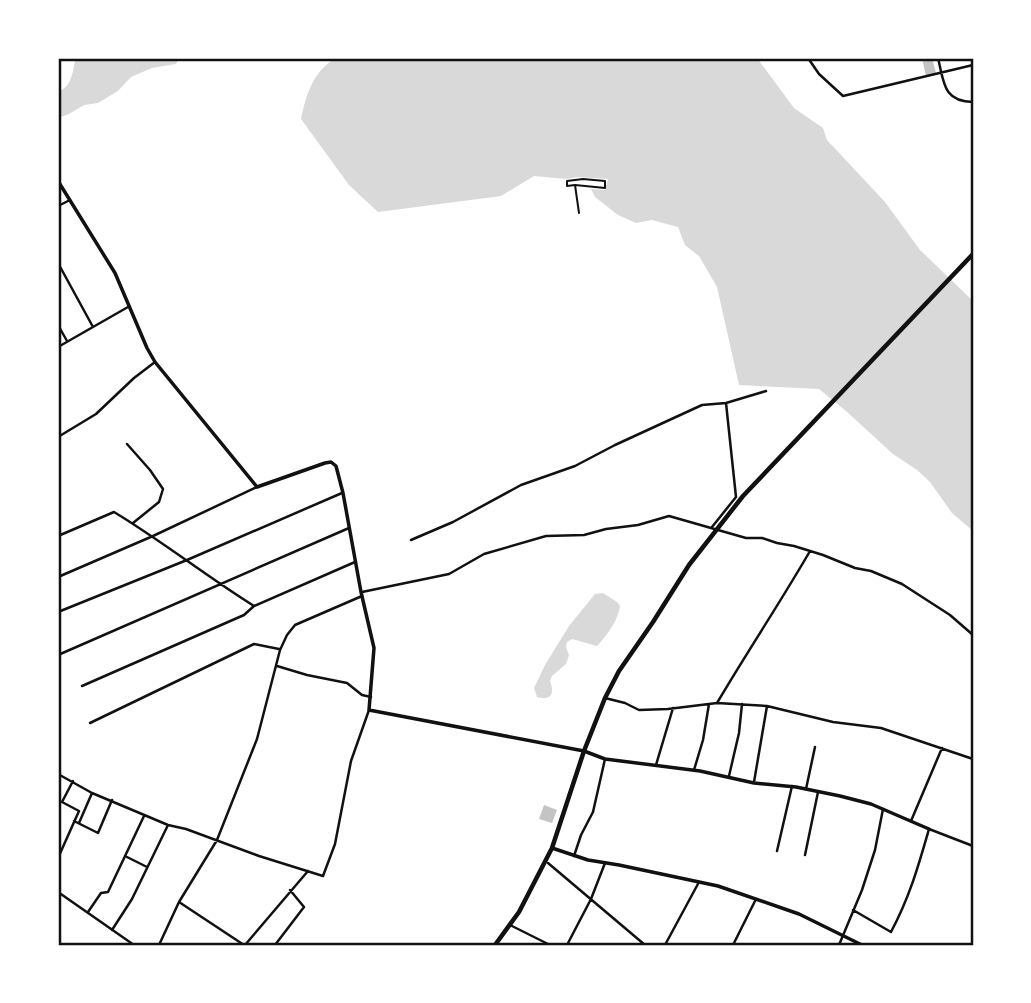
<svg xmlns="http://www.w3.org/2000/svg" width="1031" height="1003" font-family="Jost,sans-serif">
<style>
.water{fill:#d9d9d9}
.building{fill:#c4c4c4}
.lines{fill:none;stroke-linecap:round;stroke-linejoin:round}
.path{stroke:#111;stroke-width:2}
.minor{stroke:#111;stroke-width:2.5}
.tertiary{stroke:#111;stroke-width:3.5}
.secondary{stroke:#111;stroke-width:4.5}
.neatline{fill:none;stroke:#111;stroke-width:2.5}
</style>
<rect width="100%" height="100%" fill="#fff"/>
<path class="water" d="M76,58h103l-3,6 -24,4 -21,9 -13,14 -20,12 -14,2 -15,9 -11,4v-26c15,-6 14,-21 18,-34z
M336,58h421l37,50 29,20 4,12 58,62 35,48 53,51v230l-21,-18 -22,-31 -13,-12 -24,-16 -47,-43 -27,-22 -80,-4 -22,-98 -18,-31 -14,-11 -7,-18 -26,-7 -16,3 -18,-8 -23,-18 -4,-8 14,1 3,-11 -30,-2 -11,2 -33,-3 -33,20 -123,16 -29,-27 -48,-66c5,-24 12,-48 35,-61z
M603,593l14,9 3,4c-2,15 -13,29 -23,40l-25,-7 -5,3 -1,5 3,8 -3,9 -14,12 -2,5c5,13 1,20 -13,16l-3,-9 11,-23 24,-39 26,-32z"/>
<path class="building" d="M922,58h10l4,15 -10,3z
M544,805l13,5 -5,13 -13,-4z"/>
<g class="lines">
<path class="path" d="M575,185l-8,1v-5l16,-2 22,2v7l-30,-3 4,28"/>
<path class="minor" d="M808,58l11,16 24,22 130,-31
M938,58c6,24 5,44 35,44
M58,206l12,-6
M58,263l35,64
M58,325l9,16
M58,347l70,-40
M58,437l38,-23 38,-36 21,-16
M127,444l23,26 13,19 -4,13 -26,21
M712,527l24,-30 -10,-94
M58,536l56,-24c48,29 92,64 140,94
M411,540l42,-18 68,-37 54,-19 40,-21 87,-40 24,-2 40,-12
M58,577l95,-41 104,-49
M362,592l87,-18 35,-20 62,-18 38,-1 22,-6 32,-4 31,-9 77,22h16l15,5 17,3 29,9 32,13 16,3 31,13 48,31 23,20
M58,612l129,-52 155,-67
M58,655l291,-127
M277,666l30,9 40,8 15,12 9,2
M82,686l162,-71 10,-9 101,-44
M605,698l20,5 14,7 29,-1 49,-6 50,3 66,16 48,6 92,31
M717,703c30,-51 63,-100 93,-152
M90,723l164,-79 25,5
M656,765l17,-57
M694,770l9,-30 6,-36
M58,774l34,19 76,32 18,4 73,27 64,20 12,-32 16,-83 18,-51
M729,776l10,-43 3,-29
M754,782l13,-76
M806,789l9,-42
M74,821l24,12 14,-33
M911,821l31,-73
M79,823l13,-30
M777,851l15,-65
M805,855l13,-63
M125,856l22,11
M574,856l7,-21 12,-23 12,-53
M58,858l21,-47 -17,-9 11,-21
M548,863l97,82
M58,892l76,53
M179,902l65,43
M853,910l38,22c19,-36 27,-65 38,-103l44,17
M88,912l13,-19 7,-1 36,-76
M510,925l40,20
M112,930l20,-31 36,-74
M159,945l20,-43 38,-62 40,-101 23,-89 7,-15 8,-10 67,-29
M245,945l63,-74
M275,945l29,-38 -14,-17
M567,945l24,-46 14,-36
M665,945l34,-63
M734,945h-1l23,-46
M839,945l23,-55 13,-40 8,-41"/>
<path class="tertiary" d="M58,181l57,92 32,75 8,14 102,125 68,-24 6,-1 5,4 7,27 18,99 13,56 -5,62 215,41 21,8 95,12 54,12 42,4 44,9 31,8 58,25
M552,848l36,12 31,5 99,21 81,28 63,31"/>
<path class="secondary" d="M495,945l24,-33 33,-64 32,-97 21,-53 14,-27 34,-49 36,-57 54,-69 230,-242"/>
</g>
<rect width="1031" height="1003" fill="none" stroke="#ffffff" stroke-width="119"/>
<rect x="60" y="60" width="912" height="884" class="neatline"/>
</svg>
